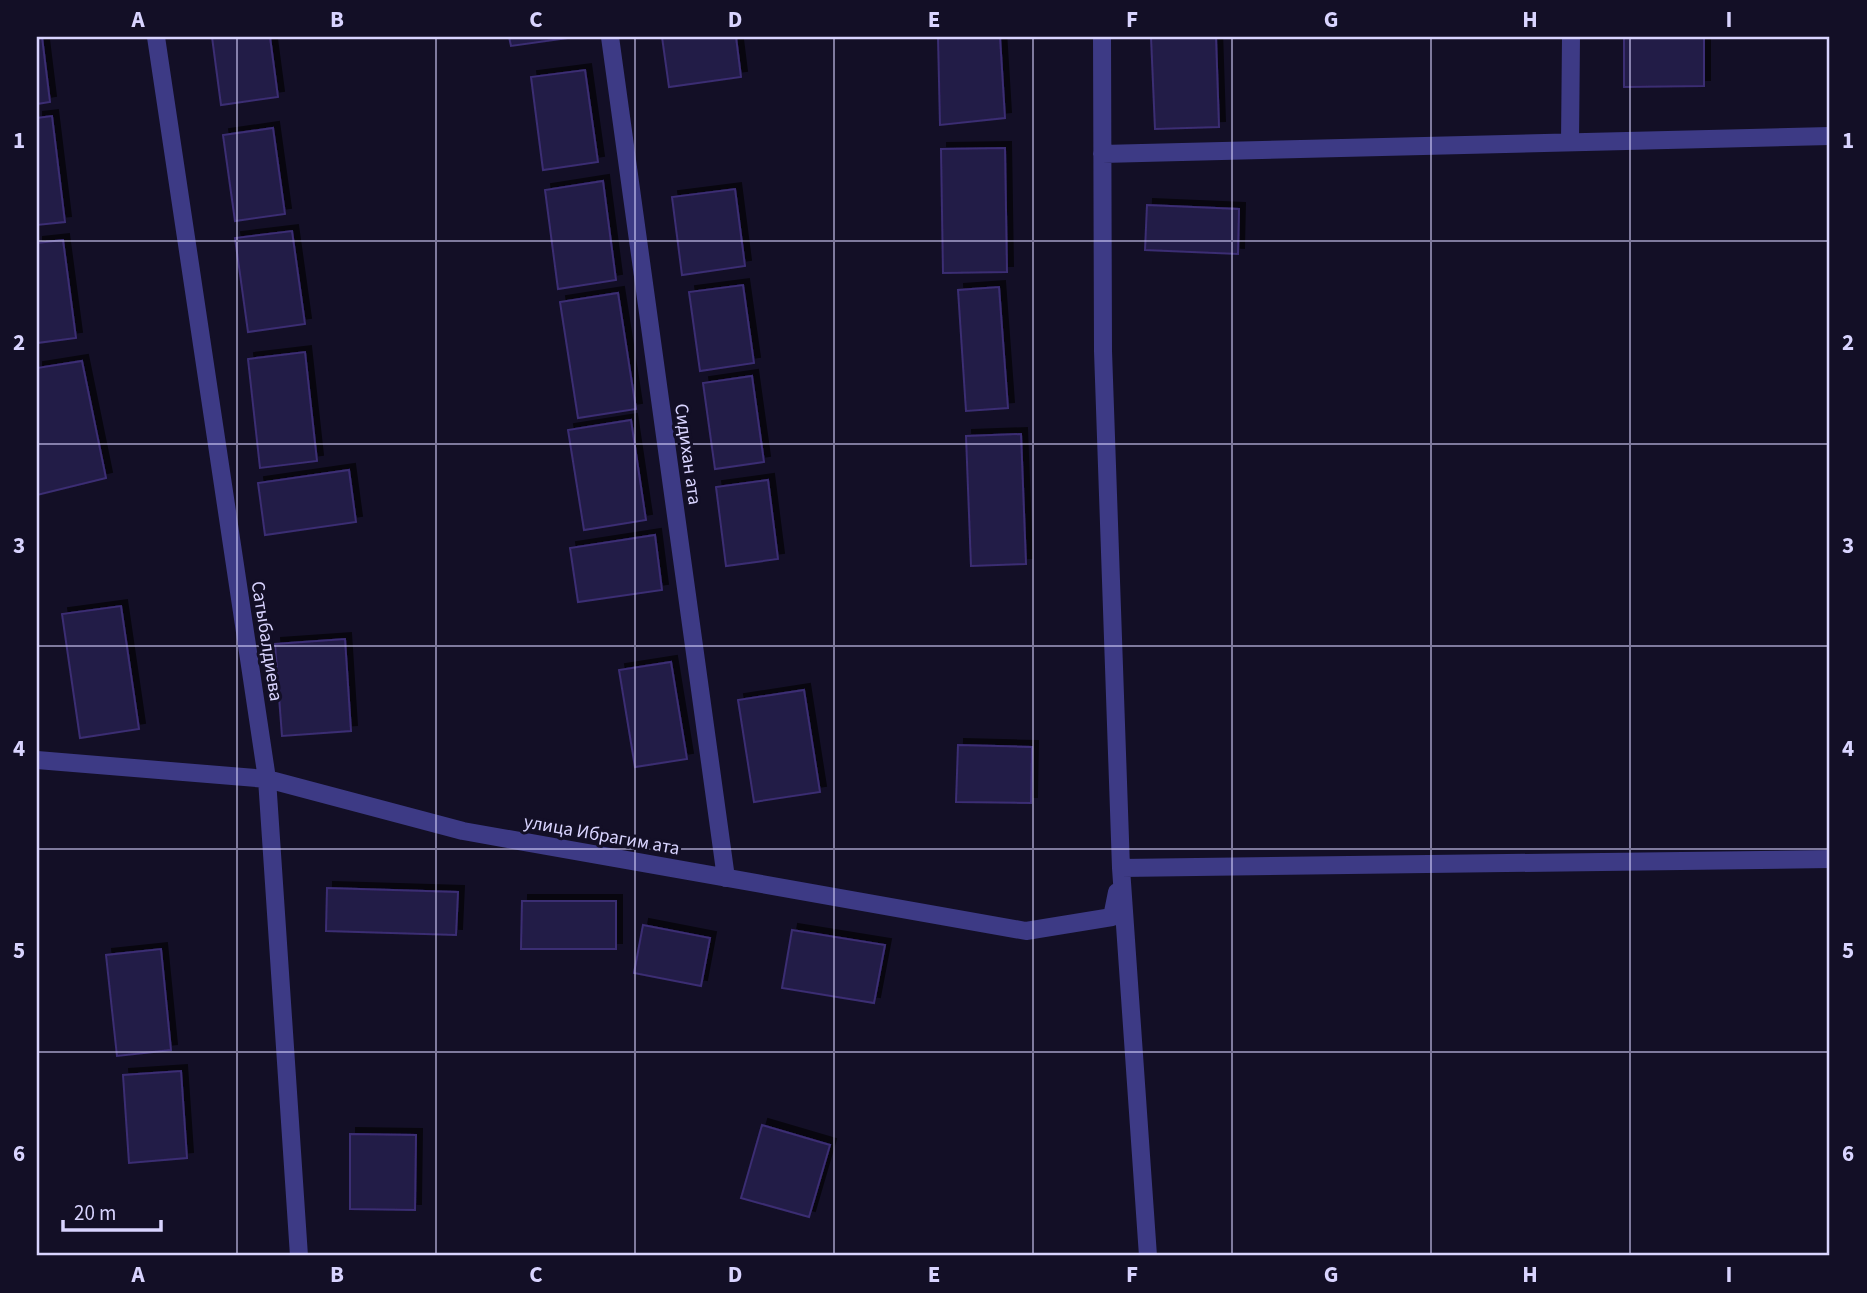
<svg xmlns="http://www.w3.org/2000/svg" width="1867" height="1293" font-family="'Source Sans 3',sans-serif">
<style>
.building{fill:#241b47;stroke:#3b2d73;stroke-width:2;filter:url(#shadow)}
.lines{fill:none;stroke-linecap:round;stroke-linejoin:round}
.minor{stroke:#3d3a85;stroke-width:18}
.grid{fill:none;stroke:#d9d4ff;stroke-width:2;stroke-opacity:0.55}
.labels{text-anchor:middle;stroke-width:6;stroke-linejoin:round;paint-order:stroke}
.street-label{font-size:19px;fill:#d9d4ff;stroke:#130f26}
.neatline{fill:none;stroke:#d9d4ff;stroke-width:2.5}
.grid-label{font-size:23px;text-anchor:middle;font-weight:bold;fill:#d9d4ff}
</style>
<defs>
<filter id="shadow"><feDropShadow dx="6" dy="-6" stdDeviation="0" flood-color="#0009"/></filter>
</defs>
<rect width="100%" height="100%" fill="#130f26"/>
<path class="building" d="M37,37h5l8,65 -13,2z
M212,37h58l8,60 -57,8z
M509,37h66l-64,9z
M662,37h74l5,40 -72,10z
M938,37h62l5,81 -65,7z
M1151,37h65l3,90 -64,2z
M1624,37h80v49l-80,1z
M585,70l13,92 -55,8 -12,-93z
M52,116l13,106 -28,3v-107z
M273,128l12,86 -50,7 -12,-86z
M1005,148l2,124 -64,1 -2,-124z
M603,181l13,99 -58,9 -13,-99z
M735,189l10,77 -63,9 -10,-78z
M1147,205l92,4 -1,45 -93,-4z
M292,231l13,93 -57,8 -13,-94z
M63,240l13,98 -39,5v-100z
M743,285l11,78 -54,8 -11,-79z
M999,287l9,121 -42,3 -8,-121z
M618,293l18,116 -58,9 -18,-116z
M305,352l12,109 -57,7 -12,-109z
M82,361l24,117 -69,17v-127z
M752,376l12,86 -49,7 -12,-86z
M631,420l15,100 -62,10 -16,-100z
M1021,434l5,130 -55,2 -5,-130z
M349,470l7,52 -91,13 -7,-52z
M768,480l10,79 -52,7 -10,-79z
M655,535l7,55 -84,12 -8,-54z
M121,606l18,123 -59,9 -18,-124z
M345,639l6,92 -69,5 -7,-92z
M671,662l16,97 -52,8 -16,-97z
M804,690l16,102 -66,10 -16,-102z
M958,745l74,2 -1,56 -75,-1z
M327,888l131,4 -2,43 -130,-4z
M522,901h94v48h-95z
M643,925l67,13 -9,48 -67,-13z
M792,930l93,15 -11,58 -92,-15z
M161,949l10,101 -54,6 -11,-101z
M181,1071l6,87 -58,5 -6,-88z
M762,1125l68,20 -21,72 -68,-19z
M350,1134l66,1 -1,75 -65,-1z"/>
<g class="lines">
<path class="minor" d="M156,37l111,742 32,477
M610,37l116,841
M1102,37l1,314 18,517 27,388
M1570,142l1,-105
M1102,154l728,-18
M37,760l230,19 196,52 563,100 86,-14 5,-25
M1121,868l709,-9"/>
</g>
<path class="grid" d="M237,37v1219M436,37v1219M635,37v1219M834,37v1219M1033,37v1219M1232,37v1219M1431,37v1219M1630,37v1219M37,241h1793M37,444h1793M37,646h1793M37,849h1793M37,1052h1793"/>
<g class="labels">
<g class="street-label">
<text transform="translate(689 454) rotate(82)" y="7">Сидихан ата</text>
<text transform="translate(268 641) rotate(81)" y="7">Сатыбалдиева</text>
<text transform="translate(602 834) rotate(10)" y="7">улица Ибрагим ата</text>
</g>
</g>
<rect width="1867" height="1293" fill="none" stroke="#130f26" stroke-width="77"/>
<path d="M63 1220v10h98v-10" fill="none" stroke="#d9d4ff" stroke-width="3.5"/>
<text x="74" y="1220" font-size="21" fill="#d9d4ff" stroke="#130f26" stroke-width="5" paint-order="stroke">20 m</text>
<rect x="38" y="38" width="1790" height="1216" class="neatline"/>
<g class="grid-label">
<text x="138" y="27">A</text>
<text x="337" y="27">B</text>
<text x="536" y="27">C</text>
<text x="735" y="27">D</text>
<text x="934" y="27">E</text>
<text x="1132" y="27">F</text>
<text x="1331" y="27">G</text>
<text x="1530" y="27">H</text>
<text x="1729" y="27">I</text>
<text x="19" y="148">1</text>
<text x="1848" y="148">1</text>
<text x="19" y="350">2</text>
<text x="1848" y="350">2</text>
<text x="19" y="553">3</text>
<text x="1848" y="553">3</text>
<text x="19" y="756">4</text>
<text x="1848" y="756">4</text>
<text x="19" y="958">5</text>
<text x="1848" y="958">5</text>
<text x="19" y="1161">6</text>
<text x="1848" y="1161">6</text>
<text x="138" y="1282">A</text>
<text x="337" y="1282">B</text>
<text x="536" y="1282">C</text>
<text x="735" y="1282">D</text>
<text x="934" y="1282">E</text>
<text x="1132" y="1282">F</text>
<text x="1331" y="1282">G</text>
<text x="1530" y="1282">H</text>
<text x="1729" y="1282">I</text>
</g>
</svg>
